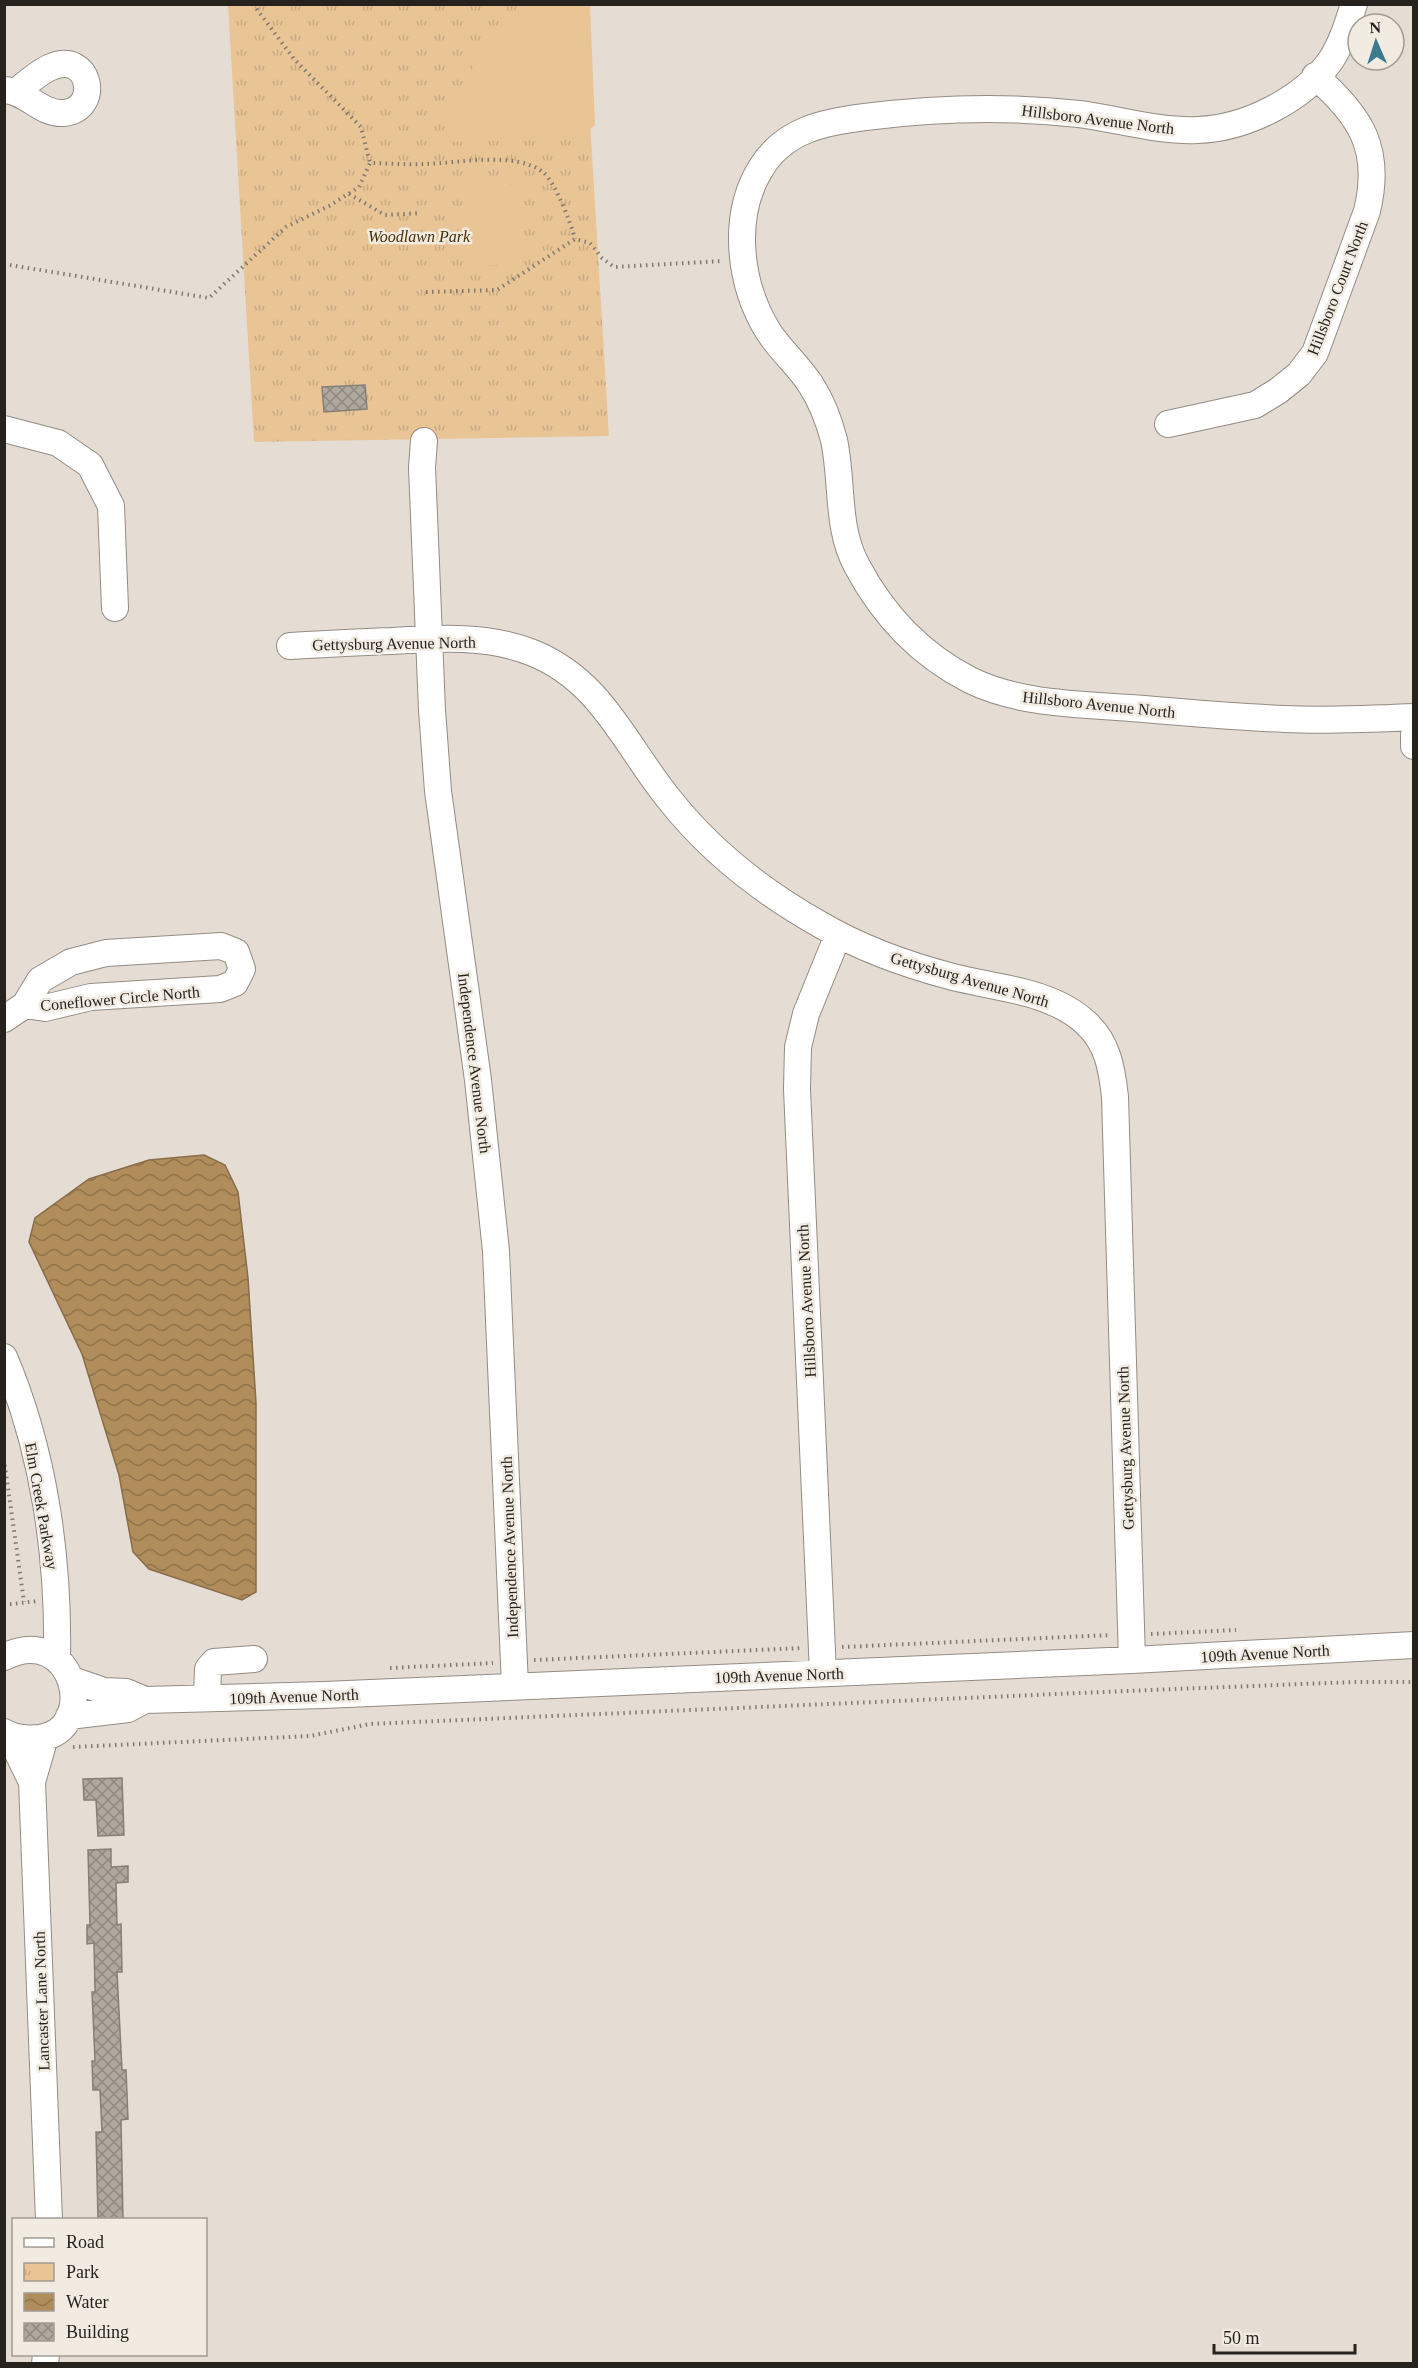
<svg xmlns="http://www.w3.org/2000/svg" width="1418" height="2368" font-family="Georgia,serif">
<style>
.park{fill:url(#park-tufts)}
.pitch{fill:#e9c596}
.water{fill:url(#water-waves);stroke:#876d4a;stroke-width:1.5}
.building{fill:url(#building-cross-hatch);stroke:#857f76;stroke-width:1.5}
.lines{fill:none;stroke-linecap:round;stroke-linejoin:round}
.minor-casing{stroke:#938c83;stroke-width:28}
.path{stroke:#7e7973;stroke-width:4;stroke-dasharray:1.5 4.5;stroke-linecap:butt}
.minor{stroke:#fff;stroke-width:26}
.labels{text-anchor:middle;stroke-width:5;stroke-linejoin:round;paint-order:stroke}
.street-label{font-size:16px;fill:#26231f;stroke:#f2ebe1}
.park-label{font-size:16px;font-style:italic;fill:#472e04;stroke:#f2ebe1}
</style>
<defs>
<pattern id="park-tufts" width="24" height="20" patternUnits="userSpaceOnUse" patternTransform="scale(1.5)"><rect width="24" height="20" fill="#e9c596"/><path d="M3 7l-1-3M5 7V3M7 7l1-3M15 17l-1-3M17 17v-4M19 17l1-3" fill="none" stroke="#c8a981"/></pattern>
<pattern id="water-waves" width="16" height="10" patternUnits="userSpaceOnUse" patternTransform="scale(1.5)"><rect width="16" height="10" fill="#b18d5c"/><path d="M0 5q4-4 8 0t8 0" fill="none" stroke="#90734b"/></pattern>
<pattern id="building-cross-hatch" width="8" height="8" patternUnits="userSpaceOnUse" patternTransform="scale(1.5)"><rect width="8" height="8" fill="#afa89f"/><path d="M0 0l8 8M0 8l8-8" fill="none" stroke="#8e8881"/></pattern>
</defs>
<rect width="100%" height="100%" fill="#e5ddd4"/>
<path class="park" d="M228,5h355l26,431 -355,6z"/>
<path class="pitch" d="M534,5h56l5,120 -16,14 -139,3 21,-56 32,-49z
M462,184l60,1v79l-58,2z"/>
<path class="water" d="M204,1155l21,10 13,27 10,86 8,125v189l-14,8 -93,-31 -16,-17 -14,-77 -37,-121 -53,-112 6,-24 54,-39 60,-19z"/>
<path class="building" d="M365,385l2,24 -43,3 -2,-25z
M122,1778l2,57 -26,1 -2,-36h-12l-1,-21z
M111,1849v18l17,-1v16l-12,1 1,42 4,-1 1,48h-5l5,98h4l2,49 -7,1 2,100h-25l-2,-88h6l-2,-42h-7l-1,-29h3l-3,-69h3l-1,-49 -7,1v-19h3l-2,-75z"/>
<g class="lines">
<defs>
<path id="minor" d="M1354,4c-6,19 -12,39 -23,56 -28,40 -85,68 -133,70 -39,2 -80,-11 -119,-16 -71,-8 -143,-6 -214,3 -41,5 -81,13 -104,51 -30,48 -22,116 7,163 12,19 31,35 43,54 11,17 18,36 23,55 9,42 2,88 23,126 26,49 64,89 113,114 49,24 107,24 160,28 52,4 103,9 155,11 43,2 86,0 129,-2
M4,90c23,1 37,25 60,23 38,-4 26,-63 -13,-46 -12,5 -24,16 -34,24
M1168,424l87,-19 23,-14 21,-17 16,-21 52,-142c15,-62 -6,-95 -52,-135
M4,429l54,14 32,22 21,41 4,102
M424,441l-2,26 10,243 6,81 40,289 18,171 19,435
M290,646c34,-2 68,-4 102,-5 47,-3 97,-6 141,12 69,28 92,92 136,146 41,52 95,94 152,126 41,24 86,40 132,52 44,11 99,14 133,46 22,20 26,46 29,74l17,563
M1414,735v11
M4,1019l21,-14 15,-25 31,-18 35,-9 115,-7 15,6 6,17 -7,14 -15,6 -129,8 -46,11 -20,-3
M4,1357c40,94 55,200 53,301
M4,1657c70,-35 96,72 36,81 -13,1 -24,1 -36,-6
M823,1673l-26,-584 1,-42 8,-33 32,-79
M72,1680l32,11 22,1 19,8 179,-5 808,-35 282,-15
M207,1698l1,-29 6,-7 40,-3
M69,1716l59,-7 17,-9
M9,1735l23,47 13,-45
M32,1782l17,438
M45,2364l1,-10"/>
</defs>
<use href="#minor" class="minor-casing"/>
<path class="path" d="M253,4l41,55 67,68 9,36
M349,194l36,21 36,-2
M4,264l205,34 77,-71 43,-21 30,-19 11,-24c18,0 37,2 55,1 34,-1 90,-13 118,8 12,10 28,51 32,67
M426,292l71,-2 78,-51 15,4 12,15 12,9 109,-6
M4,1459l20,143
M4,1605l33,-4
M1151,1634l85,-4
M842,1647l269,-12
M534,1660l268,-12
M390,1668l103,-5
M73,1747l237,-11 60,-12 756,-33 228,-9h60"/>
<use href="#minor" class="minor"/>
</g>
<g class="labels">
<g class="street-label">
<text transform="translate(1098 119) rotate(7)" y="6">Hillsboro Avenue North</text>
<text transform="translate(1337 288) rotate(-69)" y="6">Hillsboro Court North</text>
<text transform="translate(394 643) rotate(-1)" y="6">Gettysburg Avenue North</text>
<text transform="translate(1099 704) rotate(6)" y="6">Hillsboro Avenue North</text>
<text transform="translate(970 979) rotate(16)" y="6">Gettysburg Avenue North</text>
<text transform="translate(120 998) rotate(-5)" y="6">Coneflower Circle North</text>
<text transform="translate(475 1063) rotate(83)" y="6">Independence Avenue North</text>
<text transform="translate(806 1301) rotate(-93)" y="6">Hillsboro Avenue North</text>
<text transform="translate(1125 1448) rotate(-92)" y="6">Gettysburg Avenue North</text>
<text transform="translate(42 1506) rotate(80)" y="6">Elm Creek Parkway</text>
<text transform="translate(509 1547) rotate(-92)" y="6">Independence Avenue North</text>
<text transform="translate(1265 1653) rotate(-3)" y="6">109th Avenue North</text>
<text transform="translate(779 1675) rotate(-2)" y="6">109th Avenue North</text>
<text transform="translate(294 1696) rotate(-2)" y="6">109th Avenue North</text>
<text transform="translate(41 2001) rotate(-92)" y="6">Lancaster Lane North</text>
</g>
<g class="park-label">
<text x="419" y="242">Woodlawn Park</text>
</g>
</g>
<rect width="1418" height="2368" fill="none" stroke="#26231f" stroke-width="12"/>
<rect x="12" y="2218" width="195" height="138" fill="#f2ebe1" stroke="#a09b93" stroke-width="1.5"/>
<rect x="24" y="2238" width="30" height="9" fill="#ffffff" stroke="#a09b93" stroke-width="1.5"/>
<text x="66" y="2248" font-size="18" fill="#26231f">Road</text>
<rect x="24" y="2263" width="30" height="18" fill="url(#park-tufts)" stroke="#a09b93" stroke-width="1.5"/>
<text x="66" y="2278" font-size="18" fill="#26231f">Park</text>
<rect x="24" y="2293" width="30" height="18" fill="url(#water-waves)" stroke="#a09b93" stroke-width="1.5"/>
<text x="66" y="2308" font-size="18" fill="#26231f">Water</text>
<rect x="24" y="2323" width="30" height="18" fill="url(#building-cross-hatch)" stroke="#a09b93" stroke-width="1.5"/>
<text x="66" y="2338" font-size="18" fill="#26231f">Building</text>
<g transform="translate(1376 42) rotate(357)"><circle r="28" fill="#f2ebe1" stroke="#a09b93" stroke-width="1.5"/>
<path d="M0-4.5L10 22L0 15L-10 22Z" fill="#3c7a90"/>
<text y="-9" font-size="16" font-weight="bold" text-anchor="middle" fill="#26231f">N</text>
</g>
<path d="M1214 2344v9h141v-9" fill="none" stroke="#26231f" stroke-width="3"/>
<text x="1223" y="2344" font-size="18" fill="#26231f" stroke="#f2ebe1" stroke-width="4.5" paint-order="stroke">50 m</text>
</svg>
